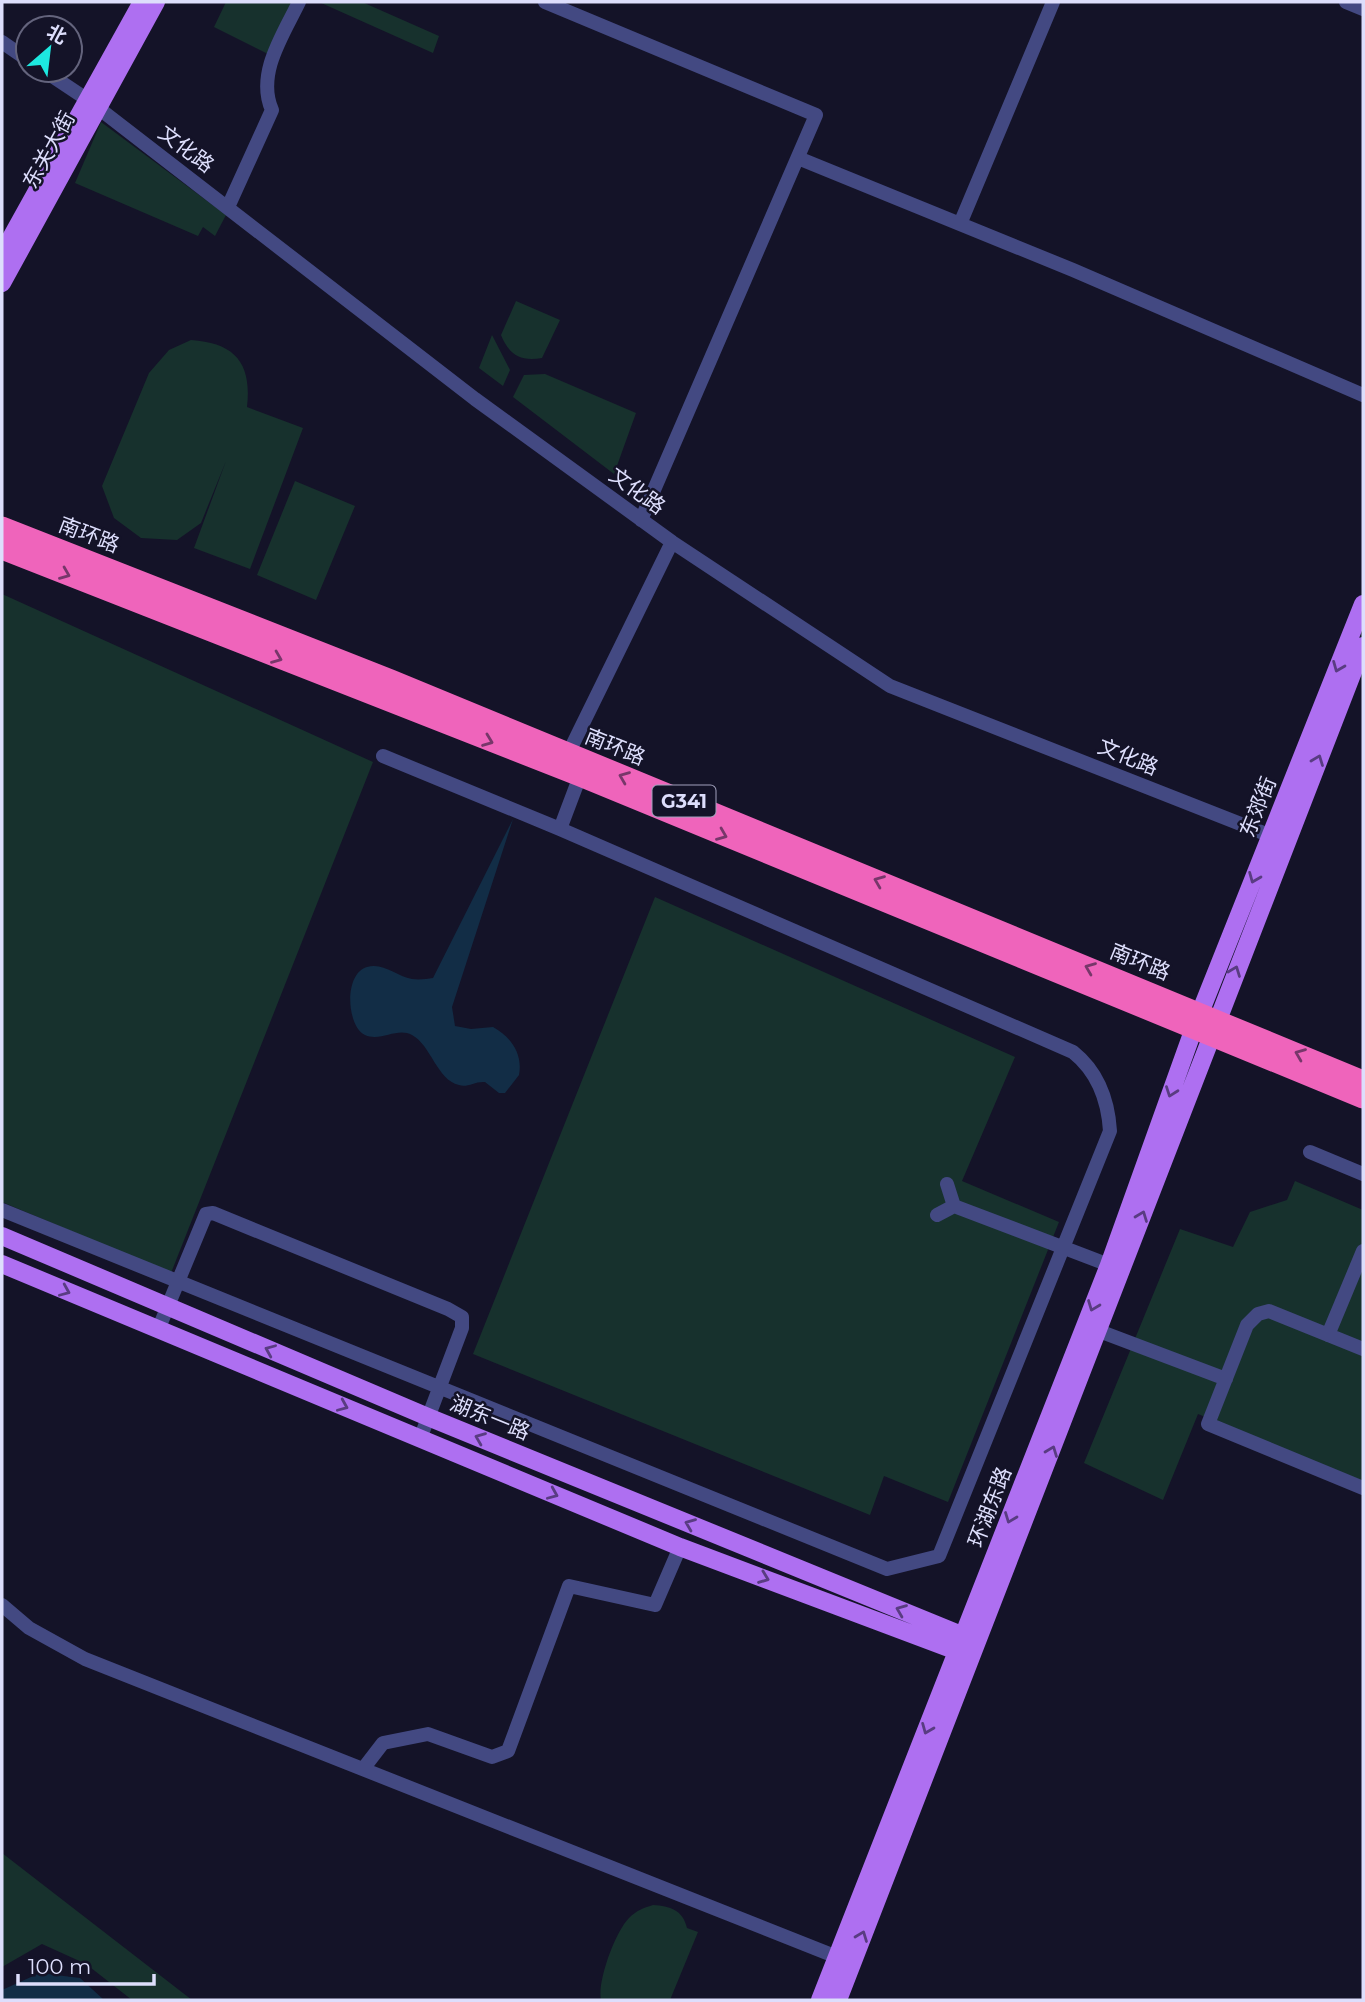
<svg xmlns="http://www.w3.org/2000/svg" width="1365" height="2002" font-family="Montserrat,'Noto Sans SC',sans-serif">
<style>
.green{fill:#17312d}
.water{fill:#122d46}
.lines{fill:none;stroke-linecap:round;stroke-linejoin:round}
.minor{stroke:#434982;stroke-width:14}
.major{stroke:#ae6ff1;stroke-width:18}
.highway{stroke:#ef64bb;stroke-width:21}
.oneway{stroke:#77376a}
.oneway2{stroke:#593c82}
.labels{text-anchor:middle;stroke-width:5;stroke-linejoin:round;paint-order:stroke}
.shield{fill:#141328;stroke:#a1a1bc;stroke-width:2}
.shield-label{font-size:19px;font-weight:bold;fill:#dddefc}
.street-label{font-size:21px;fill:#dddefc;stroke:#141328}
</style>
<rect width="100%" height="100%" fill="#141328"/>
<path class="green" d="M226,2h68l-26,52 -54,-27z
M319,2h43l77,34 -6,17z
M101,122l125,93 -11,21 -12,-9 -5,9 -123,-53z
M516,301l44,19 -18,38c-21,4 -33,-3 -41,-23z
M492,335l18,35 -7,16 -24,-18z
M191,340c44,3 61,23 56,67l56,21 -53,141 -56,-21 32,-87 -25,62 -24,17 -36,-2 -27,-20 -12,-32 47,-113 20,-23z
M545,374l91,39 -22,61 -101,-77 11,-22z
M295,481l60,25 -39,94 -59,-25z
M2,594l371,168 -202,511 -169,-71z
M655,897l360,160 -53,124 97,41 -111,280 -64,-26 -14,39 -397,-161z
M1295,1181l68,29v271l-165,-67 -35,86 -79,-37 96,-234 53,18 17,-35 37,-12z
M2,1853l190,147h-60l-46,-36 -44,-20 -40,23z
M653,1905c17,1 30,5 34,23l11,4 -28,68h-69c-4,-18 14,-68 28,-82 7,-7 14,-10 24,-13z"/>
<path class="water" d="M513,819l-61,188 3,19 16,3 22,-2c18,10 30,27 26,48l-14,18h-6l-14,-11c-10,-1 -18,6 -26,3 -22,-5 -28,-40 -47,-50 -15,-8 -31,7 -47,0 -18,-8 -22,-61 2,-68 16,-5 29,9 45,12 7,1 15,0 21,-1z
M40,1973l40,5 24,22h-102v-10z"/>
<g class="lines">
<path class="minor" d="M545,2l271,113 -175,405
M1346,2l17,7
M2,42l26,18
M43,70l45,30 387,299 197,143 218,144 381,150
M798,158l275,112 290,125
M228,207l44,-97c-16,-36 11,-75 27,-108
M960,224l93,-222
M568,754l104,-212
M560,829l20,-53
M1310,1152l53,22
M947,1184l7,22 155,59
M2,1210l885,359 52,-13 171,-425c-2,-32 -12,-59 -37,-79l-513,-223 -177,-73
M937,1215l17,-9
M158,1330l48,-116 7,-1 235,96 14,8v11l-42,111
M1099,1331l127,48
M1328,1335l35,-84
M1363,1349l-94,-38 -11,3 -11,11 -39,99 155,64
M2,1605l27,23 56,31 752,298
M363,1769l20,-26 45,-9 64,23 16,-6 61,-165 86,19 25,-58"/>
<path class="major" d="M2,254l140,-252
M2,283l154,-281
M2,1236l426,181 536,219
M2,1264l678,283 277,104
M820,2000l289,-735 85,-237 169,-424
M838,2000l525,-1354"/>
<path class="highway" d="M2,527l389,153 972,401
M2,549l578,227 783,322"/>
</g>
<defs><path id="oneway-chevron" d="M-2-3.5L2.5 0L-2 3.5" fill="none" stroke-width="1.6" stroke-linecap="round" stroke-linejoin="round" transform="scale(1.75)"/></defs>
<g class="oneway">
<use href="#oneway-chevron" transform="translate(65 574) rotate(22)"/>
<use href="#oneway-chevron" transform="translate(277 658) rotate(22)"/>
<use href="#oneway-chevron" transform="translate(488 741) rotate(21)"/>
<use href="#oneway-chevron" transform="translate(624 777) rotate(-158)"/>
<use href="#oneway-chevron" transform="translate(722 835) rotate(22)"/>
<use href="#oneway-chevron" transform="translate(879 881) rotate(-158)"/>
<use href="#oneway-chevron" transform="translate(1090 968) rotate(-158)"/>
<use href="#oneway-chevron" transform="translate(1300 1054) rotate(-158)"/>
</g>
<g class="oneway2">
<use href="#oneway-chevron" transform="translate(1338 667) rotate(112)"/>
<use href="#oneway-chevron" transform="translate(1318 760) rotate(-69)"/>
<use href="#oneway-chevron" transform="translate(1254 878) rotate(112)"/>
<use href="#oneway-chevron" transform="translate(1235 971) rotate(-69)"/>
<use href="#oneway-chevron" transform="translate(1171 1092) rotate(110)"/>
<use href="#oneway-chevron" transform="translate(1142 1216) rotate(-69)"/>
<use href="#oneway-chevron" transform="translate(65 1291) rotate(23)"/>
<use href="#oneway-chevron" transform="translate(1093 1306) rotate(111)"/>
<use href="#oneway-chevron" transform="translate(270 1350) rotate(-157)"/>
<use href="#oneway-chevron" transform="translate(343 1406) rotate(23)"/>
<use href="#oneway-chevron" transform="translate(480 1438) rotate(-158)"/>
<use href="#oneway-chevron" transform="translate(1052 1451) rotate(-69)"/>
<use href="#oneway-chevron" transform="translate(553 1494) rotate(23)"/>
<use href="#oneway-chevron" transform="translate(1010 1518) rotate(111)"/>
<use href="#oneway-chevron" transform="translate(690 1524) rotate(-158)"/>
<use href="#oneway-chevron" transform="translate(764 1578) rotate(21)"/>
<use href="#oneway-chevron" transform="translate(901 1610) rotate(-158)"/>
<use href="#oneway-chevron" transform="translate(927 1729) rotate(112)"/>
<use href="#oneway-chevron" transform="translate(862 1936) rotate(-69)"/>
</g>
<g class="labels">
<rect class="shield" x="652.5" y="785.5" width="63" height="31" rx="5"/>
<g class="shield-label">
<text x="684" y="808">G341</text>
</g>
<g class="street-label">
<text transform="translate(186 149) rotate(37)" y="7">文化路</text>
<text transform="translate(49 150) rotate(-61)" y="7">东关大街</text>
<text transform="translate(637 491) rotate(36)" y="7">文化路</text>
<text transform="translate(89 535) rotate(21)" y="7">南环路</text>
<text transform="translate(615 747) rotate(22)" y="7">南环路</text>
<text transform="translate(1128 757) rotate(22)" y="7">文化路</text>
<text transform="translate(1258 807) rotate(-68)" y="7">东郊街</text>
<text transform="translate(1140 962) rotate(22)" y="7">南环路</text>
<text transform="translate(490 1418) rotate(22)" y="7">湖东一路</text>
<text transform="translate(990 1507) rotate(-69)" y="7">环湖东路</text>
</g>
</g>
<rect width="1365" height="2002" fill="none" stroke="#dddefc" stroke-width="7"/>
<g transform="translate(49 49) rotate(28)"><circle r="33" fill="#141328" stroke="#64647d" stroke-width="2"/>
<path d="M0-5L12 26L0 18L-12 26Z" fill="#1de8e0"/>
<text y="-10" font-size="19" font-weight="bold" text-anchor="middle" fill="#dddefc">北</text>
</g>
<path d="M18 1974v10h136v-10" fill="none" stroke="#dddefc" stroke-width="3.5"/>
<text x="28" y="1974" font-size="21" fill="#dddefc" stroke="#141328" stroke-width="5" paint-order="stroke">100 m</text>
</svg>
